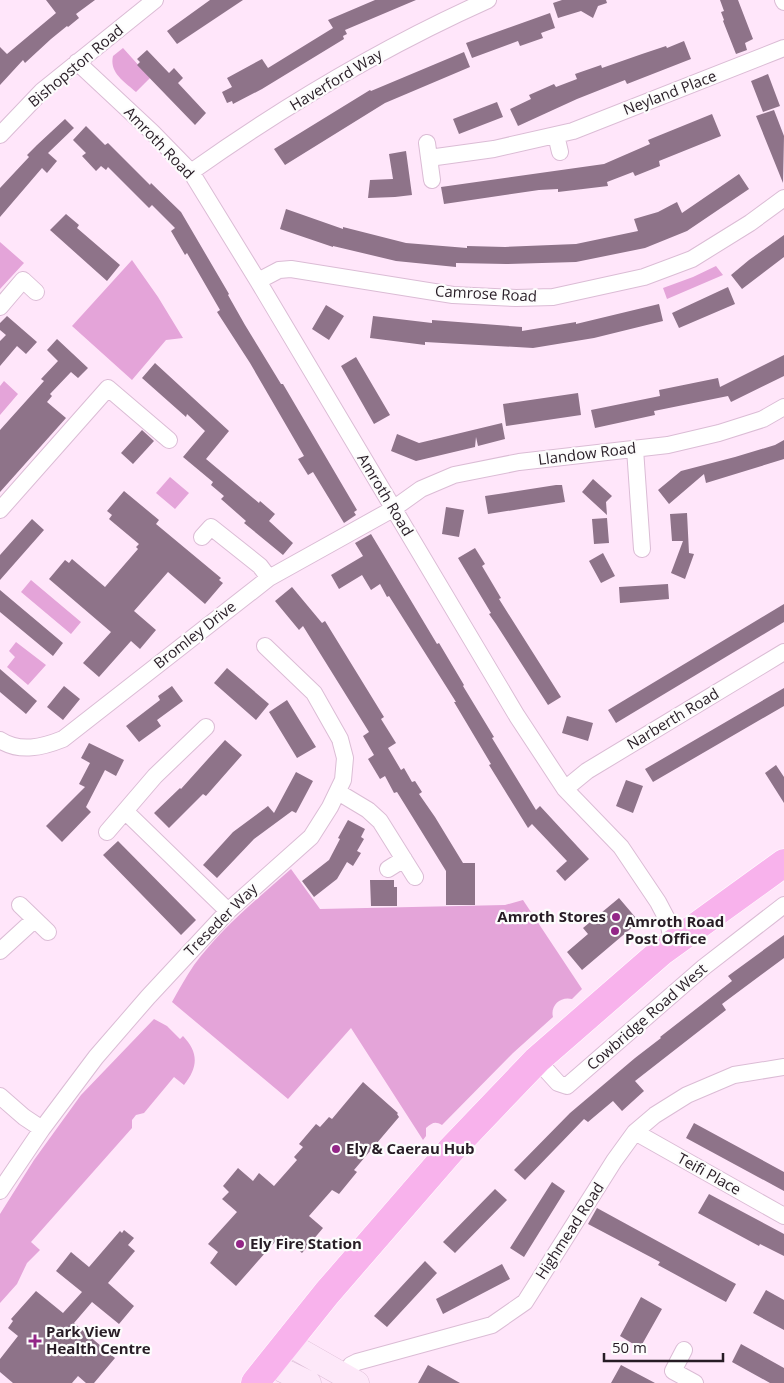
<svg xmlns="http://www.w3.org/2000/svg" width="784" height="1383" font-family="'Open Sans',sans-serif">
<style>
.green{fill:#e4a4d9}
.building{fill:#8e7389}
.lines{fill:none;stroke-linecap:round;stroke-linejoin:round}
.street-casing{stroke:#dbbcd5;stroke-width:18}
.secondary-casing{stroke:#dbbcd5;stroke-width:25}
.highway-casing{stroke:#fff;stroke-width:29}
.street{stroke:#fff;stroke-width:16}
.secondary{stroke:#fde8f9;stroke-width:24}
.highway{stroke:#f8b2ec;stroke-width:28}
.poi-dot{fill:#932687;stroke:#fcfcfc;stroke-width:2}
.labels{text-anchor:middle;stroke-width:4.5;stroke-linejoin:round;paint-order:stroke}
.street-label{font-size:15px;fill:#271c25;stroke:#fcfcfc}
.poi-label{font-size:15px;font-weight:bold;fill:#271c25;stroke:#fcfcfc;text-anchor:start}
</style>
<rect width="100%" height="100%" fill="#ffe6fa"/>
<path class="green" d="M123,48l27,30 -14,14c-11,-10 -27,-19 -23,-36z
M0,242l24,21 -24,26z
M132,260l26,37 25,41 -17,2 -34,40 -60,-54z
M716,266l7,9 -56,24 -4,-11 30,-11z
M4,381l14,13 -18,21v-29z
M170,477l19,16 -14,16 -19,-16z
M31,580l50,42 -10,12 -50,-42z
M16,642l30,23 -18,20 -21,-18 8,-10 -6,-6z
M291,869l29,40 185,-4 18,-5 59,89 -10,10c-12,-3 -22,7 -19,18l-40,36 -71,72c-7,-4 -10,-2 -16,3v8l-3,4 -72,-112 -63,71 -116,-97c7,-13 14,-25 22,-37 27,-37 63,-66 97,-96z
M154,1019l13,7 13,13 3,-3c16,17 15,31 1,49l-10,-8 -30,36 -8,2 -4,5v8l-101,114 9,8 -13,13 -10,21 -17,19v-89l34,-54 47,-65z"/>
<path class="building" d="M46,0h49l-19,14 3,4 -11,9 -1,-1 -16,13 -26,24 -2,-3 -23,25v-38l7,7 49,-41z
M210,0h33l-66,44 -10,-13z
M375,0h41l-71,30 2,4 -4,2 1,3 -82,50 -29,15 -1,-3 -5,2 -5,-11 10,-5 -5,-9 35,-19 6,9 65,-40 -5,-8z
M562,0h44l1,3 -9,3 -5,12 -12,-7 -23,7 -5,-15z
M720,0h18l15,39 -8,4 2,7 -11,4 -13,-33 1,-1 -3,-8 3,-1z
M550,13l5,15 -14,5 2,5 -23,8 -2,-5 -46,17 -6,-15z
M684,41l7,18 -64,25 -2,-4 -48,19 -59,27 -8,-17 21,-10 -2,-4 25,-11 2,3 21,-8 -2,-5 26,-9 1,3 40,-14 24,-8 1,2z
M147,50l22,23 5,-5 9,10 -5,5 28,30 -11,12 -58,-60 3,-3 -3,-3z
M464,52l6,15 -85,36 -100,62 -11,-16 96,-59 1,1z
M768,74l12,32 -17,6 -12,-31z
M497,102l6,15 -44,17 -6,-15z
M774,110l10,26 -1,47 -27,-67z
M712,114l9,22 -62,25 1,5 -25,10 -2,-4 -26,10 1,4 -50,6v-3l-19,1 -95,14 -3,-17 163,-23 46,-20 -2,-4z
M65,119l9,9 -26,25 9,8 -10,12 -5,-5 -42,49v-29l29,-31 -2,-2 10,-10z
M86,126l19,19 3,-2 42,42 1,-2 30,29 48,82 -1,1 17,30 36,59h2l74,126 -3,2 2,3 -12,8 -31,-51 -5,3 -10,-16 6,-3 -54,-93 -33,-51 3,-2 -33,-57 -2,2 -14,-24 4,-3 -23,-23 -3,3 -41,-41 -2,3 -5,-4 -5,5 -14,-15 4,-3 -13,-13z
M406,151l6,44 -17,2 -27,1 2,-18 23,-1 -4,-25z
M739,174l10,15 -62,42 -42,17 -69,14 -70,2 -50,-1v4l-60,-6 -63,-15v1l-53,-18 6,-20 57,20v-2l63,16 61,5v-2l38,1 71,-3 62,-13 -4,-12 24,-7 19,-10 5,11z
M66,214l13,11 -2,3 43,37 -13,16 -57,-51z
M784,235v22l-42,32 -11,-14 18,-15z
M728,287l7,17 -56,24 -7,-15z
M659,304l4,17 -69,17 -61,10 -108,-6v3l-55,-7 3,-22 59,7v-3l90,7v4l54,-9v2z
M326,305l18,11 -15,24 -17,-11z
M7,316l30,26 -11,12 -9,-8 -17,20v-25l6,-6 -6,-5v-7z
M57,339l31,29 -10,10 -7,-6 -21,22 2,2 -5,6 19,16 -66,74v-62l44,-49 -3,-2 17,-18 -11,-11z
M784,355v21l-53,26 -3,-6 -74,15 1,4 -60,13 -4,-18 69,-14 -1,-6 59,-12 2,9z
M356,357l34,58 -16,9 -33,-58z
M155,363l74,68 -23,28 53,44 1,-2 15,13 -6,7 24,22 -10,12 -39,-32 2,-2 -25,-22 3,-3 -13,-11 2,-3 -30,-25 22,-26 -18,-17 -1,3 -44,-39z
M578,393l3,22 -75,11 -3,-22z
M502,423l3,16 -27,7 -2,-9 -1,10 -59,14 -25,-10 6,-17 22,9z
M142,430l12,11 -21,23 -12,-11z
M784,440v19l-78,24 -2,-9 -35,30 -11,-14 23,-19 54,-14 40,-12z
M593,479l19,17 -6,6 1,13 -25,-23z
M556,485h6l3,17 -77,12 -3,-18z
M124,491l35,29 -3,4 65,54 -2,2 4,3 -18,21 -37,-32 -34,39 22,19 -16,19 -9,-8 -32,36 -16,-14 28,-31 -62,-53 16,-19 4,3 3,-4 33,28 33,-38 -2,-2 3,-3 -30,-25 3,-4 -5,-4z
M446,507l18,3 -5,27 -17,-3z
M687,513l2,40 5,1 -9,25 -14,-6 12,-32h-11l-2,-27z
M607,518l2,25 -15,1 -2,-25z
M32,519l12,11 -44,50v-25z
M371,534l66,110 2,-1 25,42 -1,1 31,51 -2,1 44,72 4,-4 49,53 -24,22 -9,-10 11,-10 -35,-37 -4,4 -39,-63 2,-1 -37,-62h2l-67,-106 -2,1 -7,-13 -9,6 -9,-15 -23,14 -8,-14 32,-19 -8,-13z
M475,548l10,16 -3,2 19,32 -2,1 62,98 -13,8 -52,-81 -7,-10 2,-1 -33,-55z
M603,553l12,23 -14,7 -12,-22z
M668,584l1,15 -49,4 -1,-16z
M292,587l30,36 3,-2 59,96 -3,2 15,24 -8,5 13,22 3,-2 8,14 3,-1 7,11 -3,2 16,23 28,46h12v42h-29v-34l-49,-79 -3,1 -9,-17 -5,3 -12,-20 6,-4 -11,-19 6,-4 -66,-106 -4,4 -24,-29z
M0,590l63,53 -10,13 -53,-44z
M784,604v18l-168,101 -8,-13z
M227,668l42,36 -13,16 -42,-37z
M0,669l37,32 -11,13 -26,-22z
M64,686l16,13 -17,21 -16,-13z
M172,686l11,15 -26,19 4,6 -22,16 -13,-16 34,-26 -2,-4z
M784,688v18l-131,76 -8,-13z
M287,700l29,47 -19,11 -28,-46z
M567,716l26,7 -5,18 -26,-8z
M225,740l17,15 -36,41 -3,-2 -34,34 -15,-15 26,-25 1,1z
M89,743l35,17 -8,16 -11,-6 -19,37 5,5 -29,30 -16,-16 39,-39 -6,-3 11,-21 -9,-5z
M776,765l8,12v26l-19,-30z
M296,772l17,9 -17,32 -4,-2 -38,28 -37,39 -14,-13 30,-33 35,-26 6,7z
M626,780l17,6 -10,27 -17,-7z
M348,820l17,9 -4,8 3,2 -7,12 4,2 -8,13 -6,-4 -10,17 -23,18 -12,-16 27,-21 11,-21 -2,-1z
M118,841l78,79 -15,15 -78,-80z
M370,880h24v7h3v19h-26z
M619,898l17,20 -1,7 -53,45 -15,-18 21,-18 -5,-6z
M784,935v23l-62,46 4,6 -91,71 9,10 -22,20 -9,-10 -25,21 -4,-3 -59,61 -11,-10 56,-57 65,-55 26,-20 -1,-1 72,-56 -4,-5z
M363,1082l35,31 -1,1 2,3 -45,53 3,2 -18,22 -7,-4 -23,26 14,12 -21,25 -21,-18 -45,51 -26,-23 8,-11 -10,-8 29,-32 -15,-13 7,-7 -6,-6 15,-18 15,13 6,-8 15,13 23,-26 -3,-3 9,-10 -4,-3 17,-20 4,3 9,-10 3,2z
M694,1123l90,49v19l-98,-53z
M552,1182l13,9 -41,66 -14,-9z
M495,1189l12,11 -52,53 -12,-11z
M709,1194l75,40v22l-24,-12 -1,2 -61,-33z
M597,1208l139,76 -10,18 -68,-37 2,-3 -72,-38z
M124,1230l10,8 -6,7 7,6 -27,32 26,23 -15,18 -27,-22 -18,21 41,35 -21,25h-8l-8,-7 -6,7h-59l-13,-11v-13l18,-23 -10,-8 5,-7 -2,-2 25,-28 27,22 19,-21 -26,-21 15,-19 18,15 31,-36 2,2z
M425,1261l12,12 -50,54 -13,-11z
M502,1264l8,15 -67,35 -7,-15z
M766,1290l18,10v30l-31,-17z
M641,1297l21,12 -22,39 -20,-12z
M741,1344l43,24v15h-14l-38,-21z
M428,1365l32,18h-42z
M621,1365l34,18h-44z"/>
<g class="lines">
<defs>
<path id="street" d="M783,0l1,2
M77,62l75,70 39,40 67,109 259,435 48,73 56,58 37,55 10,19 2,10 7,9
M0,135l42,-44 113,-91
M556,135l4,17
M427,143l5,37
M429,158l65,-9 79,-18 211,-83
M191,172c93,-66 192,-125 297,-172
M258,281l21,-11 12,-1 162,26 63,3 37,-1 91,-20 48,-18 58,-36 34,-25
M0,307l23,-27 13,12
M635,449l7,100
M0,510l108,-122 61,52
M202,537l9,-10 49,39 9,12
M206,727l-51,49 -30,35 103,100
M0,740c20,13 43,7 63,-1l206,-161 124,-69 28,-20 33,-14 65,-13 149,-17 51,-12 44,-14 21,-12
M565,789l22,-18 197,-119
M338,792l30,18 12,11 35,56
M107,832l18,-21
M388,869l16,-10
M20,905l28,27
M0,951l34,-31
M537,1060l21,23 9,3 137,-119 80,-62
M0,1096l24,21 18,12
M635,1132l149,84
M0,1191l42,-62 54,-72 52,-60 80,-86 83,-74 19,-30 13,-27 2,-22 -5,-19 -26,-46 -49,-47
M684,1350l-11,21 22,12
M344,1375l7,-10 6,-3 135,-37 33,-23 89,-141 21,-29 20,-17 32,-20 47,-20 50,-8"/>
<path id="secondary" d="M287,1343l70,40
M270,1364l39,19"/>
<path id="highway" d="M255,1383l72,-90 124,-143 86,-90 124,-108 123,-89"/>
</defs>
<use href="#street" class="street-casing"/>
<use href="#secondary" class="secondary-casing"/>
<use href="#highway" class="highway-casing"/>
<use href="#street" class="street"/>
<use href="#secondary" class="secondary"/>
<use href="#highway" class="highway"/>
</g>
<g class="poi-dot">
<circle cx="616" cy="917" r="5"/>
<circle cx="615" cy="931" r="5"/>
<circle cx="336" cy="1149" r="5"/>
<circle cx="240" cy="1244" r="5"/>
<path d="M32.5 1333.5h5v5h5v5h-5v5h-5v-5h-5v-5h5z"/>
</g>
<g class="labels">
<g class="street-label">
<text transform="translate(76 66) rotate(-40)" y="5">Bishopston Road</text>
<text transform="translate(336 80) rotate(-31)" y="5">Haverford Way</text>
<text transform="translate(670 93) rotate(-21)" y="5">Neyland Place</text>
<text transform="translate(159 143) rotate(46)" y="5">Amroth Road</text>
<text transform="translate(486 294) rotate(3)" y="5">Camrose Road</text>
<text transform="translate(587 454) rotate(-7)" y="5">Llandow Road</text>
<text transform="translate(385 495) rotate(59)" y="5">Amroth Road</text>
<text transform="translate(195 635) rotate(-38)" y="5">Bromley Drive</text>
<text transform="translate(673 719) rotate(-31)" y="5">Narberth Road</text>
<text transform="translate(221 920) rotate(-45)" y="5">Treseder Way</text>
<text transform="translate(647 1017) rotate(-41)" y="5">Cowbridge Road West</text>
<text transform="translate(709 1174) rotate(29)" y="5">Teifi Place</text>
<text transform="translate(570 1231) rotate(-57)" y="5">Highmead Road</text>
</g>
<g class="poi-label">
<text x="606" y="922" text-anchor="end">Amroth Stores</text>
<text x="625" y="927">Amroth Road<tspan x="625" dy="17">Post Office</tspan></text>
<text x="346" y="1154">Ely &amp; Caerau Hub</text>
<text x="250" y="1249">Ely Fire Station</text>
<text x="46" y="1337">Park View<tspan x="46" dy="17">Health Centre</tspan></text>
</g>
</g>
<path d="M604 1353v8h119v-8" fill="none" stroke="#271c25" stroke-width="2.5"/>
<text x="612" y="1353" font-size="15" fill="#271c25" stroke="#fcfcfc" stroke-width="4" paint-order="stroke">50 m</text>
</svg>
